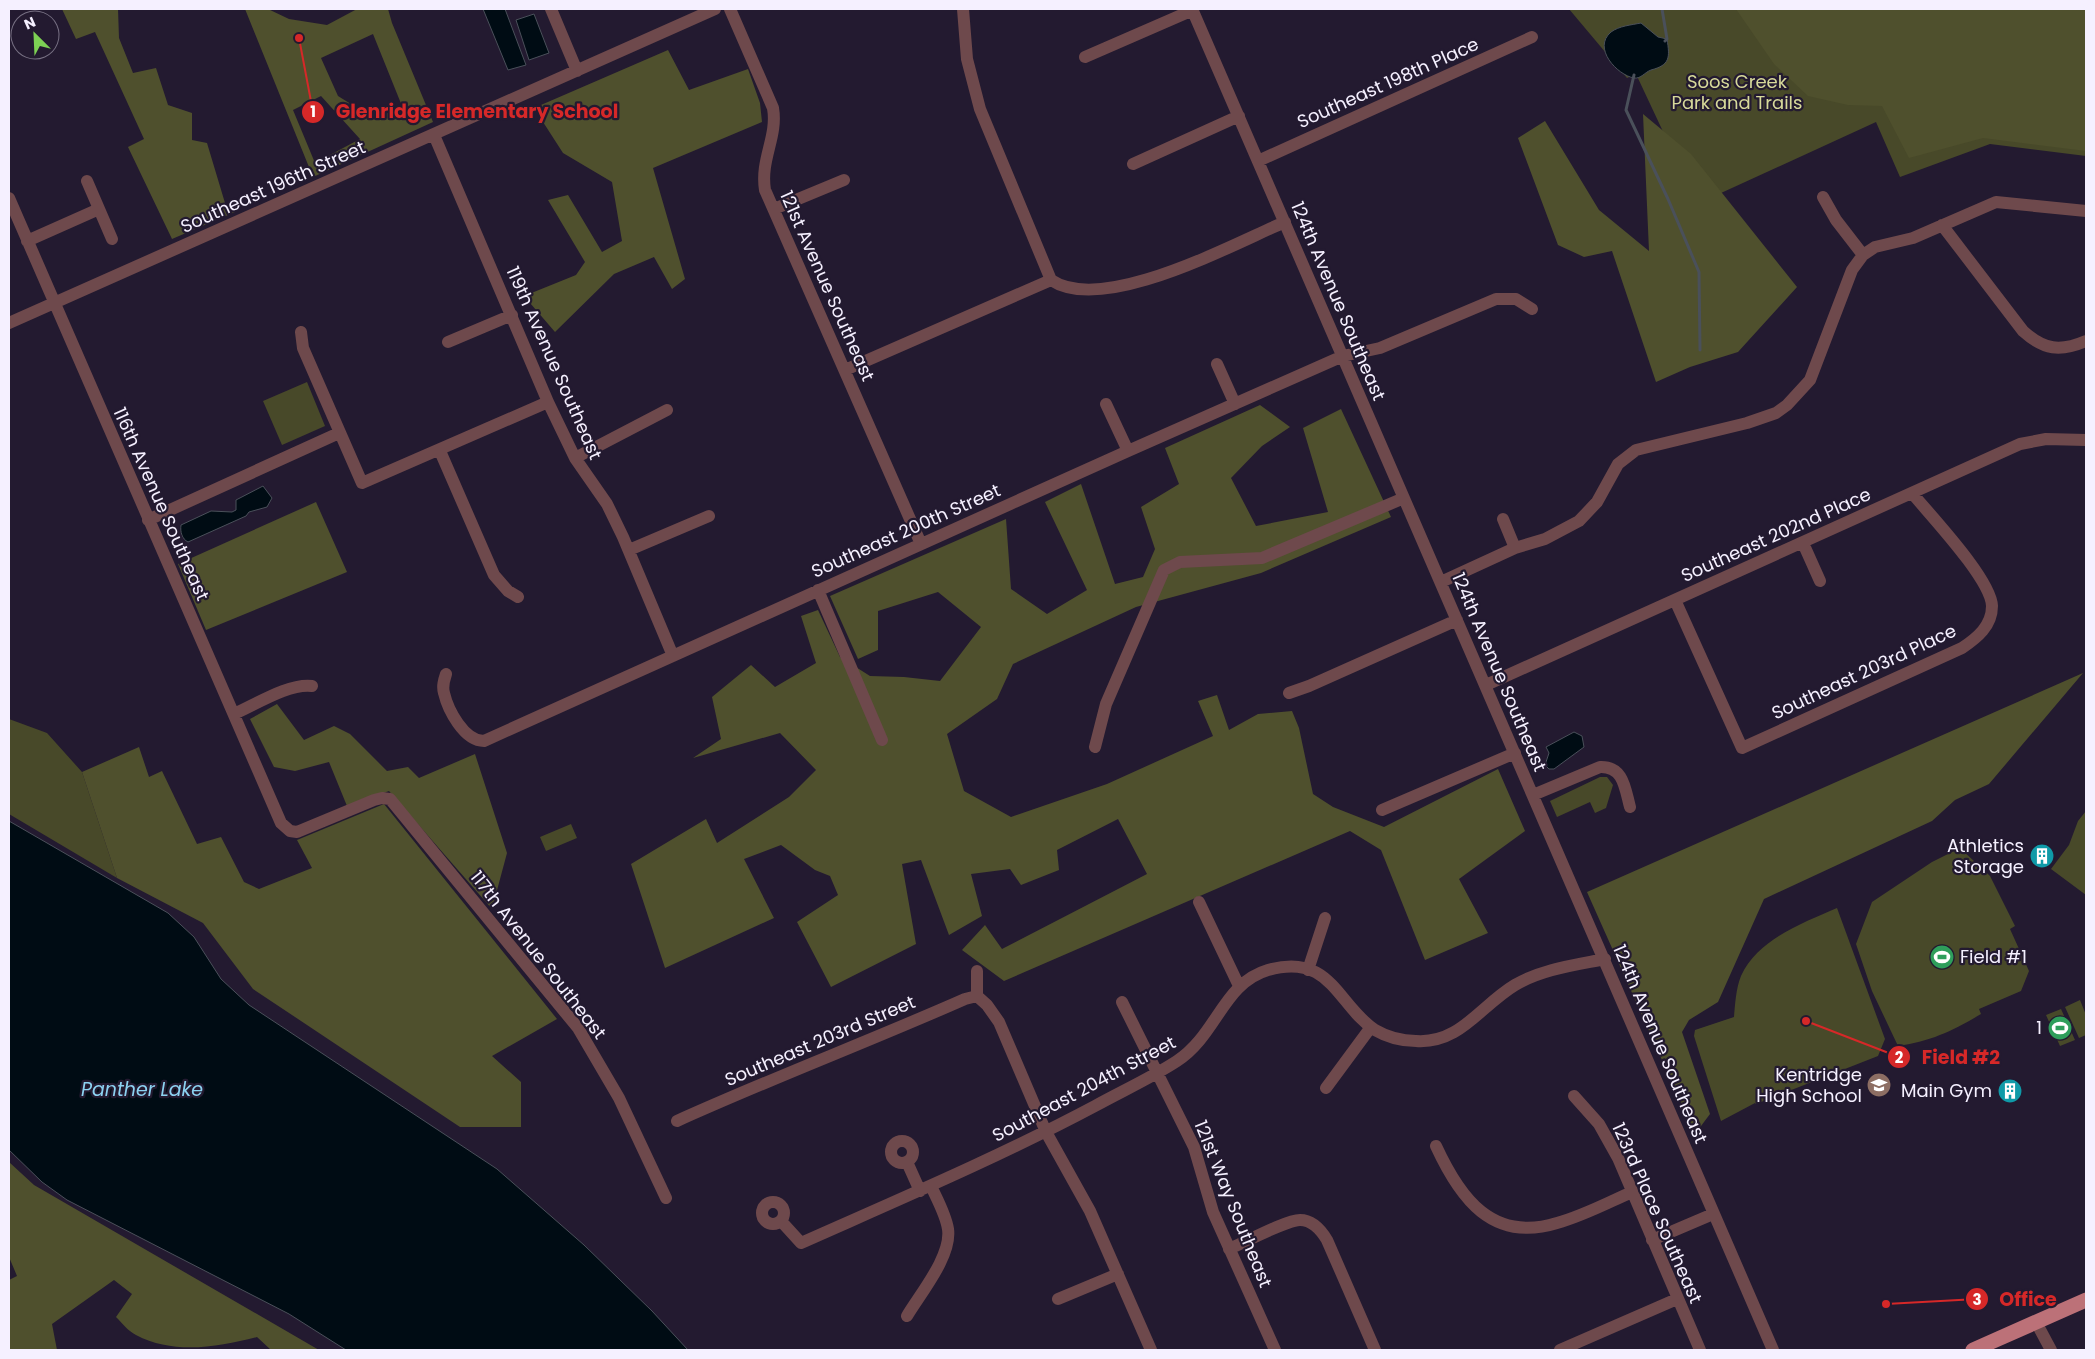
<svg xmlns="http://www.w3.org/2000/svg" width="2095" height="1359" font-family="Poppins,sans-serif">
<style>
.green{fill:#484929}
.forest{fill:#4f502d;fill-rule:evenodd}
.water{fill:#000c14;stroke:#4a505a}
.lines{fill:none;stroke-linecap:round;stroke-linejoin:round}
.stream{stroke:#4a505a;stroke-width:3}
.minor{stroke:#6e494c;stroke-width:12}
.major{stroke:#bc7178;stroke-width:15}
.labels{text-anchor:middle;stroke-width:4.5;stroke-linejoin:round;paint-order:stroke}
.park-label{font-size:18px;fill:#d7d99a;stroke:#231a30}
.street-label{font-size:18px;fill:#f5f0ff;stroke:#231a30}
.poi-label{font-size:18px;fill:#f5f0ff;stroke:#231a30;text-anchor:end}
.water-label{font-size:19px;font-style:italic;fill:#8cd2f1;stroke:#231a30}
.leader{fill:none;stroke:#d62828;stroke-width:2}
.callout-dot{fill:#d62828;stroke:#231a30;stroke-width:2}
.mark-label{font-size:15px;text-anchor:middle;font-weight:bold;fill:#fff}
.callout-label{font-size:19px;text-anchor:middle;font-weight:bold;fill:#d62828;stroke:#231a30;stroke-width:4.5;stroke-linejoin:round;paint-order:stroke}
</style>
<rect width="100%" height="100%" fill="#231a30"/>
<path class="green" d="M1569,9h517v147l-96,-12 -90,33 -24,-55 -179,82 -61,-130 -9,4z
M307,382l18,44 -43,19 -19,-44z
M9,719l38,14 35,39 35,106 -108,-64z
M1600,777h7l6,8 -7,23 -11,5 -5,-11 -33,15 -7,-16z
M2086,811v84l-35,-26 18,-24 9,-24z
M571,824l6,14 -31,13 -6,-14z
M1960,848l30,28 25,50 -5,3 19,42 -8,20 -42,18 2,5c-29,17 -49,27 -83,32l-26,-55 -16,-47 16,-42 60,-40z
M1837,908l48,131 -7,17 -122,48 -1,-1 -34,18 -27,-85 1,-6 39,-13c1,-12 2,-29 7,-41 17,-37 62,-53 96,-68z
M2080,1000l6,15v20l-7,3 -14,-31z
M2061,1009l14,31 -15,6 -14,-31z"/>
<path class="forest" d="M62,9h56l1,29 14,35 23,-5 12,37 24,8v27l15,3 18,60 10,9 -63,27 -44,-92 16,-8 -49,-107 -19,7z
M245,9h23l21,10 38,6 30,-16h31l4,14 41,99 -120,55zM373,34l29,72 -27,13 -37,-23 -17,-38zM321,96l39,43 -45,24 -22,-53z
M1736,9h350v142l-103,-13 -74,20 -27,-52 -34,-1 -40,-9 -34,-32z
M668,50l21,40 59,-21 12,34 2,19 -109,46 32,111 -13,10 -18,-32 -40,17 -59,58 -31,-36 52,-21 9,-13 -37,-62 20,-5 34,57 20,-11 -10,-59 -49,-29 -29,-45z
M1643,114l48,40 106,133 -59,65 -48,15 -34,15 -44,-131 -28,6 -26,-12 -40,-107 27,-17 54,89 50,41z
M1260,405l30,22 -28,19 -31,32 25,48 72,-14 -25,-84 38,-19 50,108 -130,56 -125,34 -123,57 -16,35 -50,35 17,57 47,26 96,-33 106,-48 -15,-35 19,-6 12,35 29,-16 34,-3 7,17 14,66 20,13 51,20 114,-58 27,62 -66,48 29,54 -63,27 -44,-110 -31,-19 -346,150 -42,-31 23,-25 17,24 145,-75 -29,-55 -61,31 2,20 -38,15 -11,-16 -39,5 11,42 -33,19 -28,-75 -19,4 14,80 -85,43 -34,-65 41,-27 -8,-19 -15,-6 -34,-25 -37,14 30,59 -109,50 -34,-104 75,-45 11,24 72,-46 27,-27 -36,-37 -87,25 28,-19 -9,-42 39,-32 24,22 41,-24 -15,-47 17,-6 22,47 30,19 34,1 36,4 41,-54 -43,-35 -60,19v39l-20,9 -28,-63 176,-77 5,70 36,25 40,-24 -42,-88 36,-18 34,100 28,-7 12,-28 -14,-42 38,-23 -14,-36z
M316,502l31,70 -141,58 -28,-66z
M2083,673l-94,111 -34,16 -23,21 -168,78 -46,103 -29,18 -7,12 28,82 -15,20 -108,-242z
M277,704l27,36 30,-14 16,8 37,37 21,-4 11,11 56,-24 32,99 -15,56 -103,-118 -42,15 -18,-44 -34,9 -21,-4 -24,-48z
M139,747l10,30 13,-6 35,73 24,-7 23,45 15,7 53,-21 -15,-28 87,-36 173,215 -65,37 29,26v45h-61l-207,-138 -50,-66 -86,-45 -35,-106z
M9,1162l25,23 285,165h-48l-14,-13c-39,10 -83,18 -121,-2 -8,-4 -14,-12 -20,-18l16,-23 -18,-14 -62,44 5,26h-48v-70l8,-4 -8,-19z"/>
<path class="water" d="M483,9h22l21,56 -18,5z
M534,14l15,39 -20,7 -13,-40z
M1641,23l17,14 9,2c3,19 3,26 -16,31 -6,2 -10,9 -17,8 -17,-3 -42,-30 -23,-46 8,-6 20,-7 30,-9z
M263,486l9,12 -5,9 -18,5 -3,4 -58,26c-6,-3 -8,-10 -7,-17l30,-14 21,1 4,-2v-10z
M1574,732l8,4 2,11 -30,22h-5l-4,-4 4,-12 -3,-6z
M9,821l159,92 26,24 27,42 28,26 248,164 87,76 68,66 36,39h-342l-57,-36 -222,-114 -25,-18 -33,-32z"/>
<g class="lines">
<path class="stream" d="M1662,9l5,30 -2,2
M1634,75l-8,35 42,89 31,73 1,78"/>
<path class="minor" d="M551,9l26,62
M730,9l43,99c5,29 -13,51 -8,82l156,354
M963,9l4,50 13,50 71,171
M1192,9l581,1341
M1085,57l108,-47
M434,135l114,267 27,56 32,46 16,33 50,119
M1258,161l274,-124
M1133,164l106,-48
M87,181l25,58
M1823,197l13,23 27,35
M9,198l272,625 9,8 7,1 77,-32 8,-2 8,1 188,229 41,70 47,100
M774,209l70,-29
M1942,225l81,106c21,19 37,21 63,10
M27,241l72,-32
M1051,280c52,35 180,-35 234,-58
M9,323l706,-314
M301,332l2,16 59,135 186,-81
M448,342l64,-27
M1217,364l18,40
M845,370l206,-90
M1106,404l22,47
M440,451l54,124 14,16 10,6
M575,458l92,-48
M1503,519l12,29
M148,520l191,-87
M1803,543l17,38
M629,550l80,-34
M1441,582l74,-34 30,-9 34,-18 18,-19 21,-38 18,-14 111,-27 29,-10 11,-8 23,-25 42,-110 11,-15 12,-8 38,-9 83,-36 90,9
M818,590l64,150
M1675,600l67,148 220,-100c15,-10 30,-22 30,-42 -1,-27 -62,-91 -80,-113
M446,674c-2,6 -4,12 -2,19 4,17 20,48 40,48l644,-290 215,-95 37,-8 116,-49h20l16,10
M1486,685l534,-241 26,-5 40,1
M1289,693l20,-7 148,-66
M234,714c21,-9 55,-31 78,-28
M1095,747l11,-43 58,-134 16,-8 82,-4 142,-60
M1533,795l67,-28c24,-1 25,22 30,40
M1382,810l133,-57
M1199,902l40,84
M1308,970l17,-52
M977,971v25l10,9 12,17 47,110 44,79 61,139
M1122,1002l72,145 19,65 62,138
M1326,1088l45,-61
M1574,1096l25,28 19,34 82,192
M677,1121c95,-43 193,-80 288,-122l12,-3
M891 1152a11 11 0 1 1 22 0a11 11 0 1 1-22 0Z
M1436,1146c24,52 56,97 121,77 26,-7 50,-20 75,-31
M907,1162l13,29
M762 1213a11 11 0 1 1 22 0a11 11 0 1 1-22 0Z
M781,1221l20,22c99,-44 198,-86 294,-137 27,-15 56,-28 82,-45 40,-26 46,-78 91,-91 63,-18 69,35 107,60 12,7 27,11 41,11 44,3 64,-35 99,-56 27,-16 60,-20 90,-26
M1652,1240l61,-26
M1229,1249c15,-6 57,-29 71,-29 13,0 21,10 27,20l48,110
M1058,1299l60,-25
M907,1316c13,-22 45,-60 41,-87 -2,-14 -11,-30 -17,-43
M2036,1322l15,28
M1560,1350l117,-51"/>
<path class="major" d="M1973,1350l113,-50"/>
</g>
<defs>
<symbol id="building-disc" viewBox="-11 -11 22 22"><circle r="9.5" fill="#0f9aa8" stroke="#231a30"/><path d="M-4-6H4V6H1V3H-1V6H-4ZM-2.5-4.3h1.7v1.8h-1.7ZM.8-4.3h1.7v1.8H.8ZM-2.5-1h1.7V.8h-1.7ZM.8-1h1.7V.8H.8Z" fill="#fff"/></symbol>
<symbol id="stadium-disc" viewBox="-11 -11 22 22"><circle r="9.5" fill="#2e9e5b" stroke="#231a30"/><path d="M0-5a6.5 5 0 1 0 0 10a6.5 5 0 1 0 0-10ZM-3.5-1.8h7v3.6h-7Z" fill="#fff"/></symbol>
<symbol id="school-disc" viewBox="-11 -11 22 22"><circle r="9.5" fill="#8d6e63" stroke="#231a30"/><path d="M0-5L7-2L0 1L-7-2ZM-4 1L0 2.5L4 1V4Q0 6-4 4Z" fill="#fff"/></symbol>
</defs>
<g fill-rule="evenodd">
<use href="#building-disc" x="2028" y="842" width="28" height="28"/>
<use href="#stadium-disc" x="1928" y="943" width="28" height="28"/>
<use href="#stadium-disc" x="2046" y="1014" width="28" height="28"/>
<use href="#school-disc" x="1865" y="1071" width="28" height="28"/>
<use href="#building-disc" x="1996" y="1077" width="28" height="28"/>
</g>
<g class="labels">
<g class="park-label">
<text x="1737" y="88">Soos Creek<tspan x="1737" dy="21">Park and Trails</tspan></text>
</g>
<g class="street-label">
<text transform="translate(1388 83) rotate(-24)" y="6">Southeast 198th Place</text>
<text transform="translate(273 187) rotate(-24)" y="6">Southeast 196th Street</text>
<text transform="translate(827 286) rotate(66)" y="6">121st Avenue Southeast</text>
<text transform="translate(1338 301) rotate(67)" y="6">124th Avenue Southeast</text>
<text transform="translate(554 363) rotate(66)" y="6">119th Avenue Southeast</text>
<text transform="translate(161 504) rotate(66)" y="6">116th Avenue Southeast</text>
<text transform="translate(906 531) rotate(-24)" y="6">Southeast 200th Street</text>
<text transform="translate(1776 535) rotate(-24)" y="6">Southeast 202nd Place</text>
<text transform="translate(1499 672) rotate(67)" y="6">124th Avenue Southeast</text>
<text transform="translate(1864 672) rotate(-25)" y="6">Southeast 203rd Place</text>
<text transform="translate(538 955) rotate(52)" y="6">117th Avenue Southeast</text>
<text transform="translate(820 1041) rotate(-23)" y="6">Southeast 203rd Street</text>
<text transform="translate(1660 1044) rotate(67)" y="6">124th Avenue Southeast</text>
<text transform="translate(1084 1089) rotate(-28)" y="6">Southeast 204th Street</text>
<text transform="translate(1233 1204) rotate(68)" y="6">121st Way Southeast</text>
<text transform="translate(1657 1213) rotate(66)" y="6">123rd Place Southeast</text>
</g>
<g class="poi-label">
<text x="2024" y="852">Athletics<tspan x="2024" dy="21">Storage</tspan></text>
<text x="1960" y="963" text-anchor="start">Field #1</text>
<text x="2042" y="1034">1</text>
<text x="1862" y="1081">Kentridge<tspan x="1862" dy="21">High School</tspan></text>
<text x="1992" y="1097">Main Gym</text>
</g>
<g class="water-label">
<text x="142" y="1096">Panther Lake</text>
</g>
</g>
<path class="leader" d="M299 38L313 112M1806 1021L1899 1057M1886 1304L1977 1299"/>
<g class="callout-dot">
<circle cx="299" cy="38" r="5"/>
<circle cx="1806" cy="1021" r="5"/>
<circle cx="1886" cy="1304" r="5"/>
<circle cx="313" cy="112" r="12"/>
<circle cx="1899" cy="1057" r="12"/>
<circle cx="1977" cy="1299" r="12"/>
</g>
<g class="mark-label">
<text x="313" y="117">1</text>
<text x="1899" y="1063">2</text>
<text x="1977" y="1305">3</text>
</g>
<g class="callout-label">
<text x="477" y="118">Glenridge Elementary School</text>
<text x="1961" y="1064">Field #2</text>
<text x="2028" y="1306">Office</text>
</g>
<rect width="2095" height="1359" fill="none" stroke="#f5f0ff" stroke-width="20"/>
<g transform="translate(35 35) rotate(336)"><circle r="24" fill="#231a30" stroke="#777083"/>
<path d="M0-4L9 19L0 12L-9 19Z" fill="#7dd154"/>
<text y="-8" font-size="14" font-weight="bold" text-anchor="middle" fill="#f5f0ff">N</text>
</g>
</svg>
